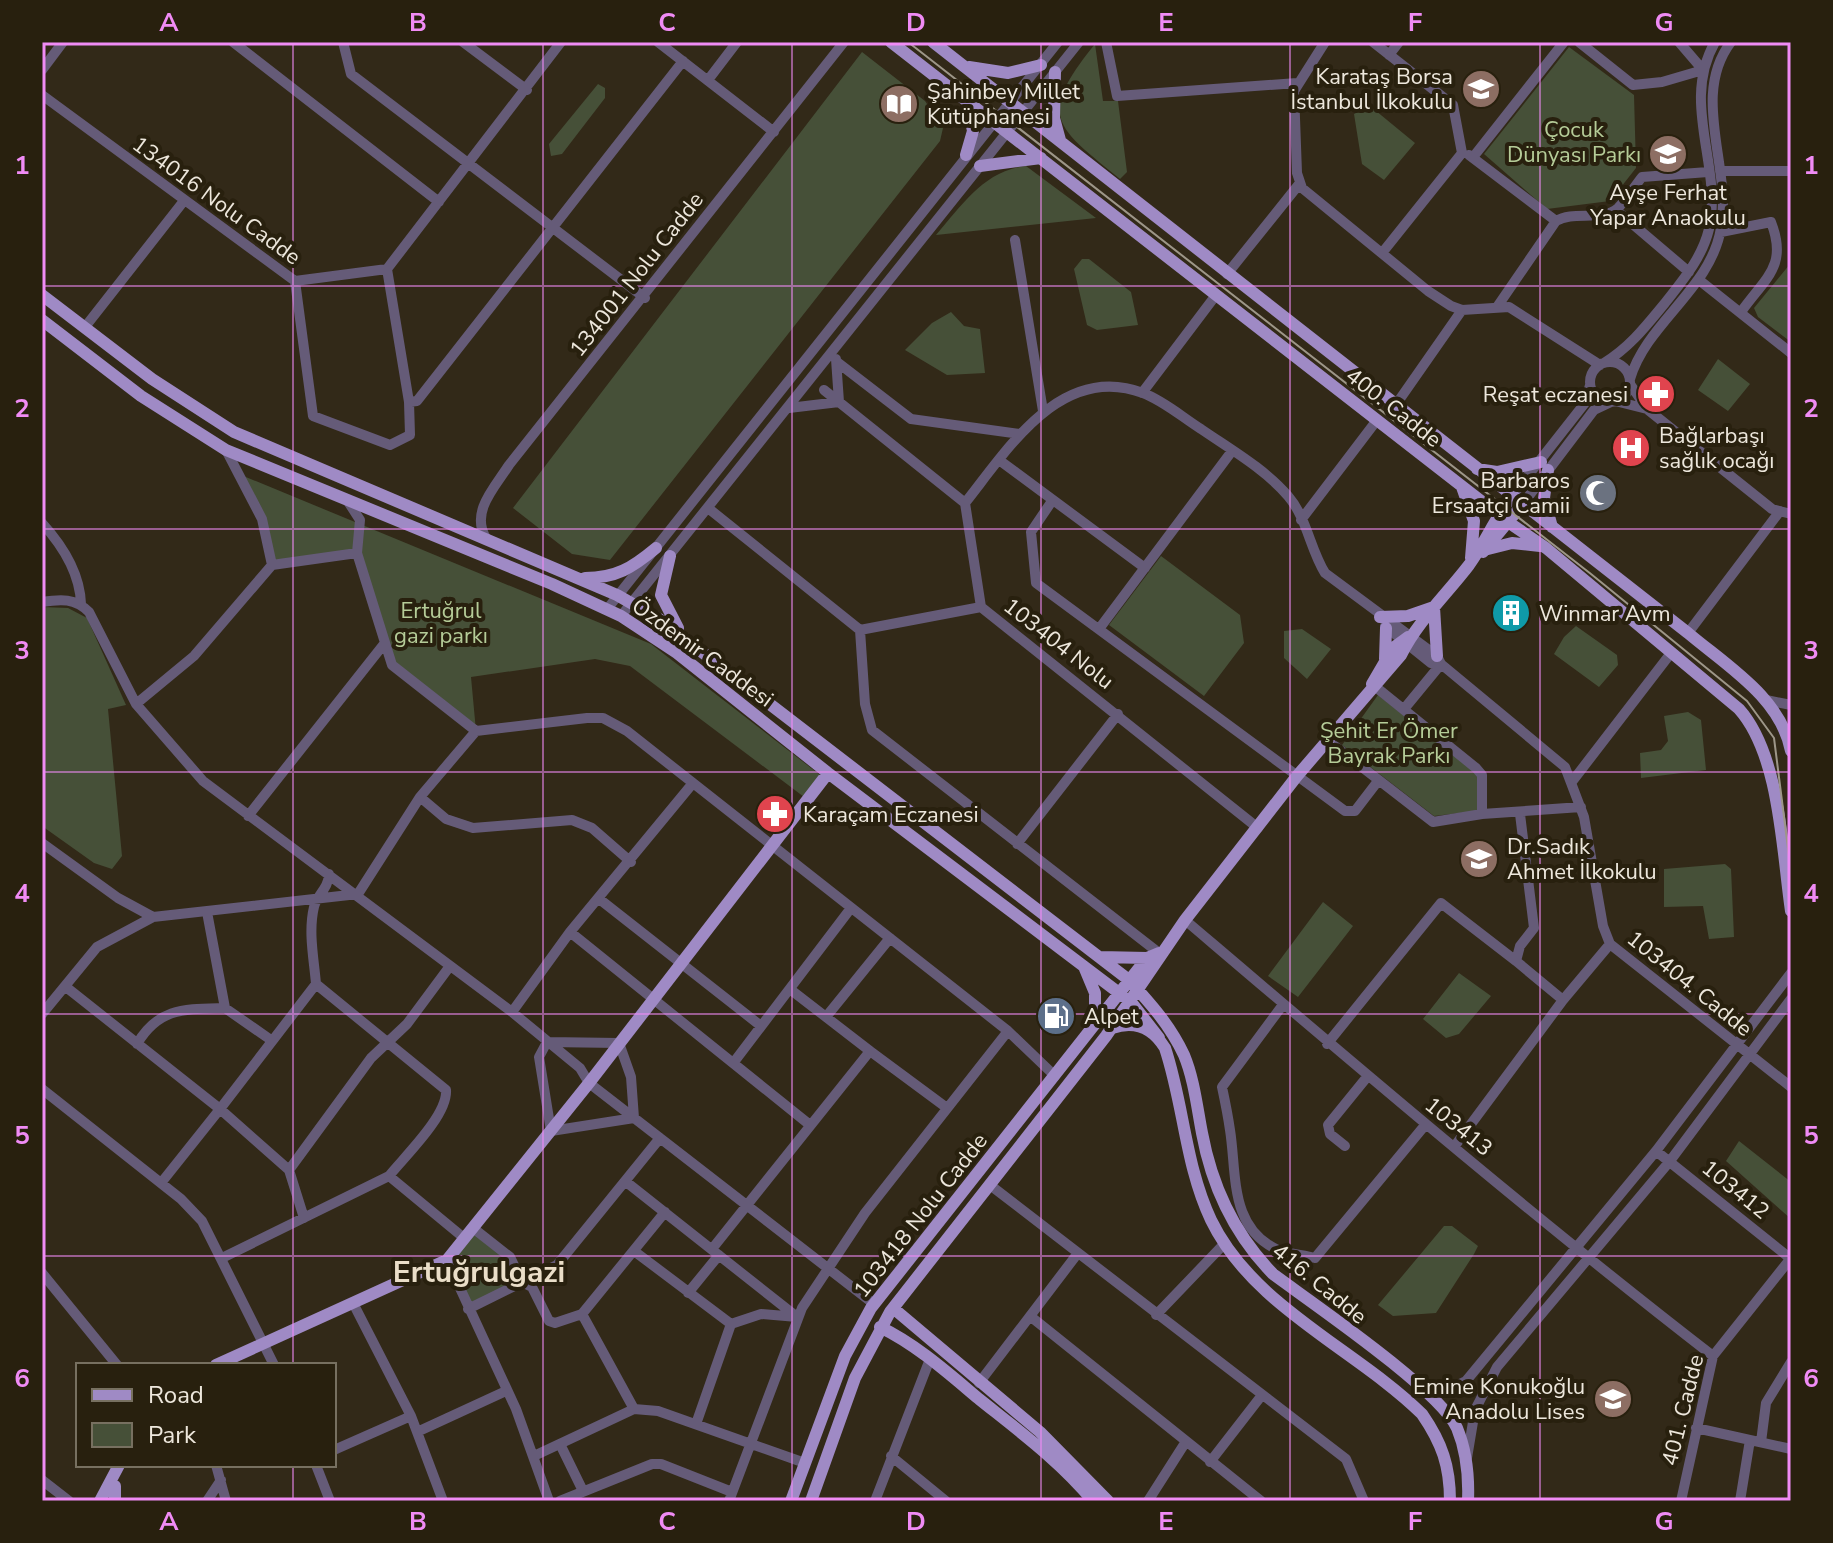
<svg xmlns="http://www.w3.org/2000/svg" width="1833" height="1543" font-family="'Nunito Sans',sans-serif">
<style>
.green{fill:#465038}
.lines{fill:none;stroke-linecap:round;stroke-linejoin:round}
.minor{stroke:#655b78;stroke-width:10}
.major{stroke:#9f8ac5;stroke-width:12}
.tram{stroke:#9d9688;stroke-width:2}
.grid{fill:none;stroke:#f08bf5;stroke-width:2;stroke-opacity:0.55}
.labels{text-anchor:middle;stroke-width:8;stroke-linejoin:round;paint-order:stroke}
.poi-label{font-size:22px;fill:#ede7dc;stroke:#28200e;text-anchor:start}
.park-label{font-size:22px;fill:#b5cc98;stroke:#28200e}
.street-label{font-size:22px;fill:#ede7dc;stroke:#28200e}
.district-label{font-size:30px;font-weight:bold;fill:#eadec8;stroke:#28200e}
.neatline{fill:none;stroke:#f08bf5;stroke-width:3}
.grid-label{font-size:26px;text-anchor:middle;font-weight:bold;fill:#f08bf5}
</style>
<rect width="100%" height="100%" fill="#322918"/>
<path class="green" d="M1095,44l8,57h15l9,71 -7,7c-65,-53 -84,-62 -25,-135z
M1569,47l65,48 2,73 -26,33 -63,8 -63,-55z
M862,52l63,49 18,27 -3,13 -330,419 -38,-6 -59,-46z
M598,84l7,4v10l-43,56 -11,2 -2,-12z
M1370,106l45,37 -31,37 -22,-16 -8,-50z
M1026,166l70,52 -160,17c27,-31 48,-64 90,-69z
M1791,239v103l-33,-25 -4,-9 36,-44z
M1082,259h7l42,33 7,33 -41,5 -10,-5 -13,-56z
M951,312l13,14 16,3 5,44 -38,2 -42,-25 27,-27z
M1718,359l32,25 -22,27 -30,-21z
M241,475l410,169 173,134 -16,22 -178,-134 -35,-7 -124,18 5,54 -84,-66 -35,-112 -85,12 -5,-26z
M1161,556l79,59 4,28 -40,53 -95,-71z
M42,607l26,1 19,10 39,87 -18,4 14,147 -10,13 -18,-6 -52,-37z
M1576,626l41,29 1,10 -19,22 -45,-33 10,-17z
M1302,629l29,20 -24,30 -23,-21v-27z
M1378,695l99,79v37l-43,5 -92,-71z
M1688,712l13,8 5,50 -65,8 -1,-25 21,-3 7,-9 -4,-25z
M1725,864l6,5 3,68 -25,2 -6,-33 -39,1v-38z
M1323,902l30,24 -55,71 -30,-21z
M1459,973l32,23 -32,38 -13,4 -23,-19z
M1739,1141l52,41v37l-65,-58z
M1444,1226h8l26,20 -4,8 -38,59 -43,3 -15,-11z
M473,1228l37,29 12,25 -54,27 -21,-49z"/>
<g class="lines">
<path class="minor" d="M233,42l206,160
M343,42l8,32 294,224
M463,42l64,48
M658,42l116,90
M1106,42l11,54 180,-13
M1325,42l-31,49 3,82 5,15 126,103 23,15 11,4 47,-3 91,58
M1373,42l80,63 9,48 -80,100
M1579,42l54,43 29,-3 41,-12 -24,-28
M1389,55l10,-13
M42,70l21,-28
M708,80l29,-38
M42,95l253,186 92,-12
M1469,155l87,66
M1474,156l90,-114
M1720,171h71
M1616,210l73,62
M1721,232l50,-10c17,44 -5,55 -30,90
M1015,240l28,171
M387,269l174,-227
M1227,274l73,-91
M1699,280l92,73
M295,281l18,135 77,29 20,-10 -1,-33 -22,-133
M1497,307l59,-86c18,-11 45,1 62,-13 9,-9 16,-21 24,-31l66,-5
M85,327l98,-125
M837,362l74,57 109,15
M1590 382a20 20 0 1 1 40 0a20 20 0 1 1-40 0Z
M1604,363c26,-16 42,-37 61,-60 18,-23 37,-45 44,-74 14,-63 -29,-125 6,-187
M1630,379c17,-57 81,-90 91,-151 11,-61 -31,-132 10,-186
M1630,384l17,25 125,100 19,5
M824,390l141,113
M1142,393l74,-98
M1615,401l32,8
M409,402l8,-1 266,-340
M1395,406l67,-96
M789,408l50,-6 -3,-43
M226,450l36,69 10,46
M999,460l146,108
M1512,496l73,-93 5,-18
M1052,501l-21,31 5,51 309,228h10l23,-30
M349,503l11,17 -3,33 35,112 84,66
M1522,505l72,-95 17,-8
M708,508l152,122
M1301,520l76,-100
M42,523c20,22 38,50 39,81
M486,538c-16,-26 9,-51 23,-73l335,-423
M42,602c19,-3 33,-4 47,10l47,92 67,77 309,231 68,56 9,15 285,221
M981,607l-121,23 5,74 7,26 287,223
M608,608l450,-566
M621,616l458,-574
M1385,626l46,37 10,1
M1099,629l133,-178
M1688,633l92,-122
M1372,684l104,84 6,7v39
M1766,700l25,5
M136,704l58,-48 78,-91 85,-12
M1404,709l37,-45
M1327,740l106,82 49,-8 99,-7
M1571,783l100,-130
M420,797l26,22 27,9 99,-8 20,8 39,34
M1520,814l14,114 -14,18 -4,15 47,39
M248,816l136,-172
M1258,828l-277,-221 -16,-104c43,-54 96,-141 178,-110 21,8 39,24 58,36 29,20 64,40 87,67 19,22 22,53 37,77l112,83 4,8 124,103 19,50 19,109 7,18 181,143
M42,843l76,55 35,19
M1017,844l101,-130
M329,874c-1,16 -12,20 -15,33 -6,25 0,52 2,77l130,106c2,25 -41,66 -57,86
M598,898l163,128
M207,912l18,96 46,32
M1185,920c174,148 347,296 528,436
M570,932l240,193
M66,987l154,122 96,-125
M1282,1006l-60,81c3,14 6,29 8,43 7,44 -1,98 48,120 11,4 25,5 37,8l111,-134
M512,1012l58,-80 123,-149
M42,1014l55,-67 56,-30 205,-23 62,-97 56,-66 111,-13h16l24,13 381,300 47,45
M826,1017l64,-79
M547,1042l72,1 12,34 3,41 -83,13 -12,-74z
M137,1044c22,-37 48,-35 88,-36
M1327,1044l114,-141 75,58
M870,1051l77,57
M734,1062l117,-154
M42,1089l139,110 21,22 72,144
M1345,1146l-15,-12 -2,-9 39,-48
M1454,1147l109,-147 47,-56
M1656,1151l135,108
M289,1170l82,-112 36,-34 43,-58
M625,1181l172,136
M161,1183l59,-74 69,61 15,48
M990,1185l356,274 18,42
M473,1228l37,29 12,25 10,5 17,34 6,2 27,-9 83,-102
M712,1249l158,-198 -79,-61
M634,1251l97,73
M222,1258l167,-82 75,62
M447,1260l69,149 33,92
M42,1273l75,92
M688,1293l31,-38
M353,1303l58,113 32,85
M468,1309l89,-44 103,-127
M582,1314l52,95
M1156,1315l69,-72
M1030,1316l231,185
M979,1383l99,-130
M1423,1389l22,2 21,-10 190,-230 135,-178
M696,1424l35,-100 30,-10 36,3
M1696,1428l95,21
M417,1432l89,-41
M1761,1442l5,-39 25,-41
M560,1444l23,47
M334,1450l77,-34
M536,1455l98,-46 24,2 147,52
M891,1456l55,45
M1467,1458l8,-48 22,-43 173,-206 121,-162
M1210,1462l52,-67
M216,1465l10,36
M316,1465l14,36
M42,1480l27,21
M207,1501l14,-21
M560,1501l92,-37h9l71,28
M729,1501l73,-193 63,-95 143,-182
M875,1501l55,-142
M1148,1501l37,-58
M1681,1501l32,-145 78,-98
M1740,1501l10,-61"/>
<path class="major" d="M891,42l617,480 38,26 193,161c41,46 43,141 52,202
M933,42l755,591c39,33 93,65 103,118
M969,67l39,6 33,-8
M1055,72l-1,46 6,22
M966,155l7,-24 -6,-30
M980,166l61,-8
M42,295l110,84 82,53 383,163 42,24 470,361c21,23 41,45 55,75 10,24 13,52 18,78 10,54 32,101 71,141 39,29 167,116 184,154 10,24 12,48 11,73
M42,320l99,76 85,54 326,134 69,32 56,37 151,120 303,229 28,36
M1477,469l20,3 44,-10
M1548,470l-4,28 8,29
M1462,487l12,34 -3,37
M1488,549l24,-6 28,3
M1483,552l39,-47
M670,556l-9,39 17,33
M585,578c31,0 47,-10 71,-30
M1380,617l28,-1 26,-9 3,49
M1385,659l1,-31
M1372,684l21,-36 15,-11
M1100,957l47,1
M1085,969l10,24v31
M1112,1028c23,-8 41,0 53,20 19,57 20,117 46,172 42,87 145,129 211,194 20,29 28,52 28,87
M893,1308l147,124 68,69
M880,1327c37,18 68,46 99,72 40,32 82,63 114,102
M216,1365l231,-105 142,-177 239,-310
M115,1486v15
M100,1501l19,-36
M791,1501l54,-145 26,-48 276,-350 12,-5
M811,1501l44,-123 35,-66 216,-276 79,-116 112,-144 104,-121c17,-34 45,-60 68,-90 16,-22 26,-47 43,-69"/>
<path class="tram" d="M908,42l683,532 156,127 27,37 17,134"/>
</g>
<path class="grid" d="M293,42v1323M543,42v1459M792,42v1459M1041,42v1459M1290,42v1459M1540,42v1459M42,286h1749M42,529h1749M42,772h1749M42,1014h1749M42,1256h1749M293,1465v36"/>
<defs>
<symbol id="school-disc" viewBox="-11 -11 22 22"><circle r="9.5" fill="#8d6e63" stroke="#28200e"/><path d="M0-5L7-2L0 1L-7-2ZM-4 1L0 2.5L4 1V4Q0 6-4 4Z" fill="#fff"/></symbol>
<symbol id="library-disc" viewBox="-11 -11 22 22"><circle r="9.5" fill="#8d6e63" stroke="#28200e"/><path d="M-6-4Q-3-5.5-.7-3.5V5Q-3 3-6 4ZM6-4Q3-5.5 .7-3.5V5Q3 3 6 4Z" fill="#fff"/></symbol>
<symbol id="pharmacy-disc" viewBox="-11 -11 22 22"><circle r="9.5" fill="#e0444e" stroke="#28200e"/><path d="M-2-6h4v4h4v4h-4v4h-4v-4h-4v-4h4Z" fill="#fff"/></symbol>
<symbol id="hospital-disc" viewBox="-11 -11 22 22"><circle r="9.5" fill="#e0444e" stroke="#28200e"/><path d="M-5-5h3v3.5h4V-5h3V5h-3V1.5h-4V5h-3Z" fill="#fff"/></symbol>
<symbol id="mosque-disc" viewBox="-11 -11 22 22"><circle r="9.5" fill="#6b7280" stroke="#28200e"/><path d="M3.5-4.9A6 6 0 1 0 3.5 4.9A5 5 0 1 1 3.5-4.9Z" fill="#fff"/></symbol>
<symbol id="building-disc" viewBox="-11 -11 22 22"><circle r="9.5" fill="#0f9aa8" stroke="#28200e"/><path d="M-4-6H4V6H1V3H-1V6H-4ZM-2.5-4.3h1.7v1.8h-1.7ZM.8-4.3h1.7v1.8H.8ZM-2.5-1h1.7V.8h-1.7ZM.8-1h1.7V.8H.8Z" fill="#fff"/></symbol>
<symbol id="fuel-disc" viewBox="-11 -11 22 22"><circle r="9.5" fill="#5c6f8a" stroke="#28200e"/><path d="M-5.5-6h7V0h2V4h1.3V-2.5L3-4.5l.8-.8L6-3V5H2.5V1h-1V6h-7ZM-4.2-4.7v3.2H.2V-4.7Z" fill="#fff"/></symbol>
</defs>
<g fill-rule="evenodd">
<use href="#school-disc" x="1459" y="67" width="44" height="44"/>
<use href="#library-disc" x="877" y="82" width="44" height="44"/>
<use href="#school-disc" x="1646" y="132" width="44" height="44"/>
<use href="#pharmacy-disc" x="1634" y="372" width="44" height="44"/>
<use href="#hospital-disc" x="1609" y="426" width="44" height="44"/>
<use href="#mosque-disc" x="1576" y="471" width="44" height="44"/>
<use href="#building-disc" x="1489" y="591" width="44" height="44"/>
<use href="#pharmacy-disc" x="753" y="792" width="44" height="44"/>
<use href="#school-disc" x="1457" y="837" width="44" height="44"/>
<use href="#fuel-disc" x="1034" y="994" width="44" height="44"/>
<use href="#school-disc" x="1591" y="1377" width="44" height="44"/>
</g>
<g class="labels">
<g class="poi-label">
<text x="1453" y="84" text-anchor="end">Karataş Borsa<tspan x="1453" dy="25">İstanbul İlkokulu</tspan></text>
<text x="927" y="99">Şahinbey Millet<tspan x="927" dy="25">Kütüphanesi</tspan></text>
<text x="1668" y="200" text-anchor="middle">Ayşe Ferhat<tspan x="1668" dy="25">Yapar Anaokulu</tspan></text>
<text x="1628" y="402" text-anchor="end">Reşat eczanesi</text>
<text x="1659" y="443">Bağlarbaşı<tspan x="1659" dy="25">sağlık ocağı</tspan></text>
<text x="1570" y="488" text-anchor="end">Barbaros<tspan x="1570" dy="25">Ersaatçi Camii</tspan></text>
<text x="1539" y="621">Winmar Avm</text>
<text x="803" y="822">Karaçam Eczanesi</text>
<text x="1507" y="854">Dr.Sadık<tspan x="1507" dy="25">Ahmet İlkokulu</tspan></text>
<text x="1084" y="1024">Alpet</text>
<text x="1585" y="1394" text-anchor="end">Emine Konukoğlu<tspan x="1585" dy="25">Anadolu Lises</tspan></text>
</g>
<g class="park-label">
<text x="1574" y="137">Çocuk<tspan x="1574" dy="25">Dünyası Parkı</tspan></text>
<text x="441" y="618">Ertuğrul<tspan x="441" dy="25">gazi parkı</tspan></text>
<text x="1389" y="738">Şehit Er Ömer<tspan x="1389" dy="25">Bayrak Parkı</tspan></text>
</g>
<g class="street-label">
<text transform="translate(217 200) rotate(36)" y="8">134016 Nolu Cadde</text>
<text transform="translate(636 274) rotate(-52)" y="8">134001 Nolu Cadde</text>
<text transform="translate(1394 407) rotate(38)" y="8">400. Cadde</text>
<text transform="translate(1059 643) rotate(38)" y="8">103404 Nolu</text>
<text transform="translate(703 652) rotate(36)" y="8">Özdemir Caddesi</text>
<text transform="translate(1690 983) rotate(39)" y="8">103404. Cadde</text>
<text transform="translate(1459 1126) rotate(39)" y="8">103413</text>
<text transform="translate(1736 1189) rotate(39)" y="8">103412</text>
<text transform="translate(920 1215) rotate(-52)" y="8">103418 Nolu Cadde</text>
<text transform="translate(1320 1283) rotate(39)" y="8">416. Cadde</text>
<text transform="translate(1682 1410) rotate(-76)" y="8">401. Cadde</text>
</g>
<g class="district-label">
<text x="479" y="1282">Ertuğrulgazi</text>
</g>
</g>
<rect width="1833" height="1543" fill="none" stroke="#28200e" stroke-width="88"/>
<rect x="76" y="1363" width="260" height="104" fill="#28200e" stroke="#777060" stroke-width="2"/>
<rect x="92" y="1389" width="40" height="12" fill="#9f8ac5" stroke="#777060" stroke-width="2"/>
<text x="148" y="1403" font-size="24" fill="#ede7dc">Road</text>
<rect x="92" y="1423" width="40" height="24" fill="#465038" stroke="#777060" stroke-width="2"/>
<text x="148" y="1443" font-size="24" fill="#ede7dc">Park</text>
<rect x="44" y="44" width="1745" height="1455" class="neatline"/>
<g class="grid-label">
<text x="169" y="31">A</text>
<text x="418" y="31">B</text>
<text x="667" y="31">C</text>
<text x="916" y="31">D</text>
<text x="1166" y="31">E</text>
<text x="1415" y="31">F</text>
<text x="1664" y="31">G</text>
<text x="22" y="174">1</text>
<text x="1811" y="174">1</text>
<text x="22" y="417">2</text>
<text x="1811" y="417">2</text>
<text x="22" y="659">3</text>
<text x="1811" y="659">3</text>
<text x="22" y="902">4</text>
<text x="1811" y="902">4</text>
<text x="22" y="1144">5</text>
<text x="1811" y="1144">5</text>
<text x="22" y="1387">6</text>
<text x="1811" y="1387">6</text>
<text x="169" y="1530">A</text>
<text x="418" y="1530">B</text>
<text x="667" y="1530">C</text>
<text x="916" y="1530">D</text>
<text x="1166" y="1530">E</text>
<text x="1415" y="1530">F</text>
<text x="1664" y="1530">G</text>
</g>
</svg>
